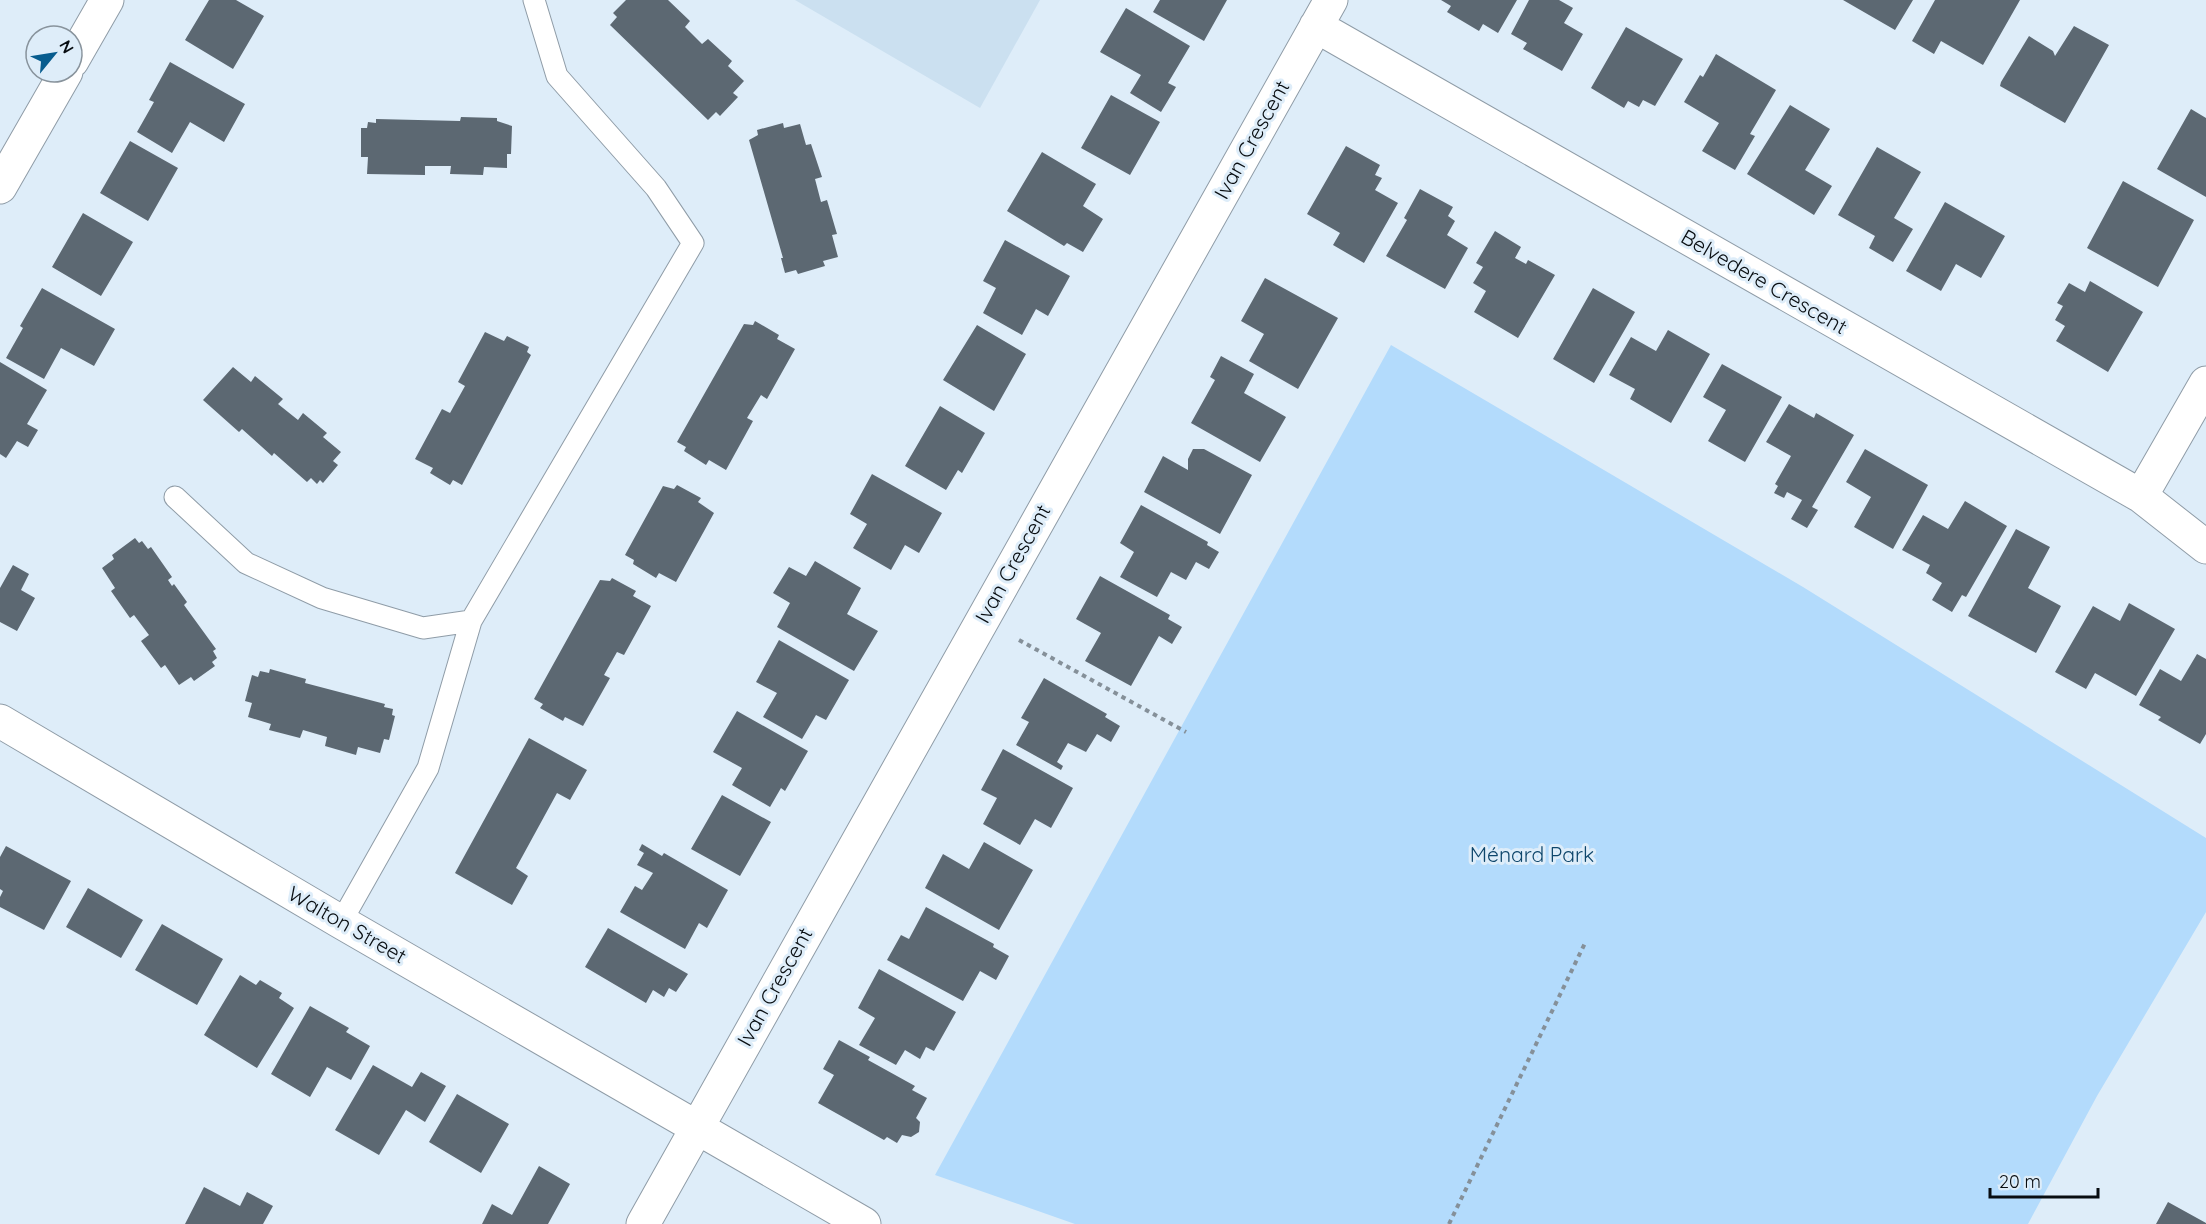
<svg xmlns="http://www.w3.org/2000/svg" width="2206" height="1224" font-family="Quicksand,sans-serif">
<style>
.built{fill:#cbe0f0}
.green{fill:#b3dbfc}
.building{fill:#5c6872}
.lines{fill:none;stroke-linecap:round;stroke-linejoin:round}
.lane-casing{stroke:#8f9ca7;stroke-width:23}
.street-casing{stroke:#8f9ca7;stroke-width:35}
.path{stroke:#859099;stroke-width:4;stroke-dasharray:4.5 4.5;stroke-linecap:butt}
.lane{stroke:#fff;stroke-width:21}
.street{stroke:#fff;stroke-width:33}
.labels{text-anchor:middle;stroke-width:6;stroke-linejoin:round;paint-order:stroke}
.street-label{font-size:21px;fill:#080d11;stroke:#deedf9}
.park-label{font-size:21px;fill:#0e466b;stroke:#deedf9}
</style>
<rect width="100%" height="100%" fill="#deedf9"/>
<path class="built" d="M795,0h245l-60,108z"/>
<path class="green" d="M1391,345l412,242 403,251v74l-109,184 -69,128h-953l-140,-49z"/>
<path class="building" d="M209,0h27l28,16 -31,53 -48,-29z
M626,0h42l22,21 -5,6 17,17 6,-5 24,22 -4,5 16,15 -11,12 5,4 -18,19 -4,-4 -8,8 -98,-95 7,-8 -4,-4z
M1160,0h67l-23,41 -51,-29z
M1441,0h76l-19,33 -15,-9 -4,7 -32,-19 4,-6z
M1529,0h30l14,8 -9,15 19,11 -21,37 -39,-22 4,-6 -16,-9z
M1843,0h70l-18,30z
M1935,0h85l-37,65 -42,-24 -7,13 -22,-13z
M1126,8l64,38 -22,37 8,4 -15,25 -31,-19 11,-18 -41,-23z
M2074,26l35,19 -44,78 -65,-37 1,-4 28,-46 24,15 2,5z
M1626,27l57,32 -28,47 -12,-6 -4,7 -11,-6 -4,7 -33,-20z
M1716,54l60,36 -26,44 5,2 -20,34 -33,-19 17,-28 -35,-21 16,-27 3,2z
M170,62l75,42 -21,38 -34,-20 -18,31 -35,-21 17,-30 -5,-2z
M1111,95l49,27 -30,53 -49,-27z
M1790,105l40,24 -25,41 27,16 -18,29 -67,-41z
M2191,109l15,9v79l-49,-28z
M461,117l36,1v3l15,5 -1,28h-4v14l-23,-1 -1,8 -33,-1 1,-8h-26v9l-58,-1 1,-17h-7v-29h6l1,-6 8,1v-4l84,2z
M783,123l1,5 16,-4 6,21 5,-1 11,33 -7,2 6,23 6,-2 10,34 -5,1 6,22 -15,4 2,5 -27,8 -2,-4 -11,3 -4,-15h2l-34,-118 9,-5 -1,-5z
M130,141l48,27 -30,53 -48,-28z
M1346,146l34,19 -5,10 7,3 -7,12 23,13 -34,60 -31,-18 7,-12 -33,-19z
M1877,147l44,25 -27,46 19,11 -20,33 -24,-14 6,-12 -37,-21z
M1042,152l54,32 -13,22 20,13 -20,33 -16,-9 -3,3 -57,-35z
M2123,181l71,39 -36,67 -71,-39z
M1420,189l33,18 -5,9 7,5 -8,14 21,13 -23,41 -59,-33 21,-36 -3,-2z
M1945,202l60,34 -24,42 -25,-14 -15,27 -35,-20z
M83,213l50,29 -32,54 -49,-29z
M1495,231l26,16 -6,11 11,6 2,-4 27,15 -37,63 -44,-26 12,-21 -13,-8 10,-16 -7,-4z
M1005,240l65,36 -22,40 -12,-7 -14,26 -39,-22 13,-25 -13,-7z
M1265,278l73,40 -40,71 -49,-28 15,-27 -23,-13z
M2090,281l53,31 -35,60 -52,-31 9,-15 -10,-6 8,-14 -6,-3 12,-20 16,9z
M42,288l73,41 -21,37 -33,-18 -17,31 -38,-21 17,-30 -3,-2z
M1593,288l42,24 -41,71 -41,-24z
M755,321l24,14 -2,4 18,10 -28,50 -6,-4 -14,23 6,3 -27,49 -17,-10 -3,5 -22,-14 2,-4 -9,-5 67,-118 9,1z
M977,325l49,29 -32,57 -51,-31z
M1668,330l42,24 -39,69 -41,-24 5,-10 -26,-14 22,-38 25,14z
M485,332l19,9 3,-5 22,11 -2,5 4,3 -69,130 -9,-5 -3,5 -20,-12 3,-5 -18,-9 27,-50 8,4 15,-27 -7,-4z
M1221,356l33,18 -10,19 42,24 -26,45 -69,-39 24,-43 -5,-3z
M0,362l47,28 -20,34 11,6 -10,17 -11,-6 -11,17 -6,-4z
M1722,364l60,33 -37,65 -37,-21 18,-31 -23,-13z
M233,367l18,15 4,-6 28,23 -5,5 20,16 5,-7 24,20 -4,4 18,15 -8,9 5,4 -15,18 -3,-3 -3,4 -6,-6 -4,4 -33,-29 -2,3 -30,-27 -3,3 -36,-32z
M1789,404l25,14 2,-5 38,22 -42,72 6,3 -11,18 -16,-9 11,-19 -15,-8 -3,6 -10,-5 4,-7 -3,-2 16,-28 -25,-14z
M940,406l45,27 -23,40 -4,-3 -12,20 -41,-24z
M1193,449h11l48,26 -32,59 -76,-42 19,-36 25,14v-11z
M1865,449l63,36 -35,64 -39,-22 17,-30 -25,-15z
M872,474l70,39 -23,40 -14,-8 -14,25 -38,-22 14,-24 -17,-10z
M677,485l24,13 -3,4 16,11 -38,69 -17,-9 -3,5 -23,-14 1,-4 -9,-5 38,-69 11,3z
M1965,501l42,25 -41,71 -4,-2 -10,17 -20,-12 10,-17 -16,-10 4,-8 -28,-15 21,-35 25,14z
M1141,505l67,37 -1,3 12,7 -10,17 -13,-7 -10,18 -15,-8 -14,25 -37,-20 14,-25 -14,-9z
M2016,529l34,18 -22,41 33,18 -25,47 -68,-37z
M135,538l4,5 3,-2 6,8 3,-2 21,30 -4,3 4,6 2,-2 13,18 -3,3 32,44 -3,2 4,7 -5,4 3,4 -21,15 -3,-4 -12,8 -14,-20 -4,3 -20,-27 8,-6 -15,-20 -4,3 -19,-27 4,-3 -13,-20 12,-9 -2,-4z
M815,561l46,27 -14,26 31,17 -24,40 -77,-44 13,-24 -17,-10 16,-26 17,9z
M13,565l16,9 -8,16 14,8 -18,33 -17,-9v-34z
M1100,576l70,39 -2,4 14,8 -10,17 -13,-8 -28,50 -46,-25 16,-28 -25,-14z
M612,578l24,13 -3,5 18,10 -27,49 -7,-3 -13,23 6,3 -27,48 -18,-9 -2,4 -23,-13 3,-4 -9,-5 66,-119 10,1z
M2129,603l46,26 -39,67 -41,-23 -9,16 -31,-17 38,-66 27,15z
M779,640l70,40 -23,40 -10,-5 -14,24 -39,-22 14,-24 -21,-11z
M2197,654l9,5v75l-6,10 -42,-24 3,-3 -22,-12 21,-36 21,12z
M270,669l36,10 -1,4 80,21 -1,3 9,2 -1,6 3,1 -6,24 -5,-1 -4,14 -22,-6 -2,8 -31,-9 2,-9 -24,-7 -3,8 -31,-8 2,-6 -23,-7 4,-14 -7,-2 7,-26 6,2 2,-6 9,2z
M1044,678l63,36 -2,3 15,9 -9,16 -14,-8 -11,18 -18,-9 -11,19 6,4 -2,4 -45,-25 13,-23 -8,-4z
M737,711l71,40 -23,40 -4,-3 -11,19 -38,-22 10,-17 -29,-16z
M529,738l58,32 -17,30 -13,-7 -41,75 12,8 -16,29 -57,-32z
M1003,749l70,39 -22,40 -16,-9 -15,26 -37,-21 14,-26 -16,-8z
M722,795l49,27 -31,54 -49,-27z
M984,842l49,28 -34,60 -74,-42 18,-34 26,15z
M642,844l20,12 2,-3 64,37 -21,38 -8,-5 -14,26 -65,-37 15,-26 7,4 11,-17 -16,-8 7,-12 -5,-3z
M6,846l65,35 -27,49 -44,-23v-10l3,-6 -3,-2v-32z
M88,888l55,32 -22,38 -55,-31z
M926,907l68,37 -1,3 16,9 -13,24 -16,-9 -17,30 -76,-41 14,-25 8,4z
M162,924l61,35 -26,46 -62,-35z
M608,928l80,46 -12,18 -7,-4 -5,9 -11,-7 -7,13 -61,-36z
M879,969l77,43 -22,39 -8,-4 -6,12 -15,-9 -9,15 -37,-20 16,-27 -17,-10z
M240,975l16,10 4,-5 22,13 -3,5 15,10 -37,60 -53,-33z
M310,1006l39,22 -3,4 24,14 -19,34 -24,-13 -17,30 -39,-23z
M839,1040l31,17 -2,3 47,26 -3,4 15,8 -11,20 4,4 -1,10 -8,5 -9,-2 -5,8 -10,-6 -3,3 -66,-37 16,-28 -11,-6z
M373,1065l39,22 9,-15 25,14 -21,36 -19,-12 -27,45 -44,-25z
M457,1094l52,30 -28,49 -52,-31z
M539,1166l31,18 -22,40h-66l10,-20 20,11z
M204,1187l36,19 7,-14 26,14 -10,18h-78z
M2168,1202l38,21v1h-50z"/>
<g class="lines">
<defs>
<path id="lane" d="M175,497l71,66 76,35 101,30 48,-7
M341,922l87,-154 43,-147 222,-378 -37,-55 -99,-112 -23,-76"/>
<path id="street" d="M1316,26l825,470 65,51
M72,61l35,-61
M0,187l66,-115
M2141,496l65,-113
M0,721l341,201 523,302
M643,1224l688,-1224"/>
</defs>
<use href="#lane" class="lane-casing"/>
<use href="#street" class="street-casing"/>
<path class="path" d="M1019,640l167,92
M1449,1224l137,-283"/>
<use href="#lane" class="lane"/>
<use href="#street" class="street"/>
</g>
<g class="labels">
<g class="street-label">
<text transform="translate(1252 140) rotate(-61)" y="7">Ivan Crescent</text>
<text transform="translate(1764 282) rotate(30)" y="7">Belvedere Crescent</text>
<text transform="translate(1013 564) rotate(-61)" y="7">Ivan Crescent</text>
<text transform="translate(347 925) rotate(30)" y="7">Walton Street</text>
<text transform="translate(775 987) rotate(-61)" y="7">Ivan Crescent</text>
</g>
<g class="park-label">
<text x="1532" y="862">Ménard Park</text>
</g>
</g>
<g transform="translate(54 54) rotate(60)"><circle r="28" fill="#deedf9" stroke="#88939c" stroke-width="1.5"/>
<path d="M0-4.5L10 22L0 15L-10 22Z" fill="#075c8e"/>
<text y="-9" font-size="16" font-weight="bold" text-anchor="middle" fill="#080d11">N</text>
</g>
<path d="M1990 1188v9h108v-9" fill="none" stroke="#080d11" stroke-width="3"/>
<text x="1999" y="1188" font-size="18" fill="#080d11" stroke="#deedf9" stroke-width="4.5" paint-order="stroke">20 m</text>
</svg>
